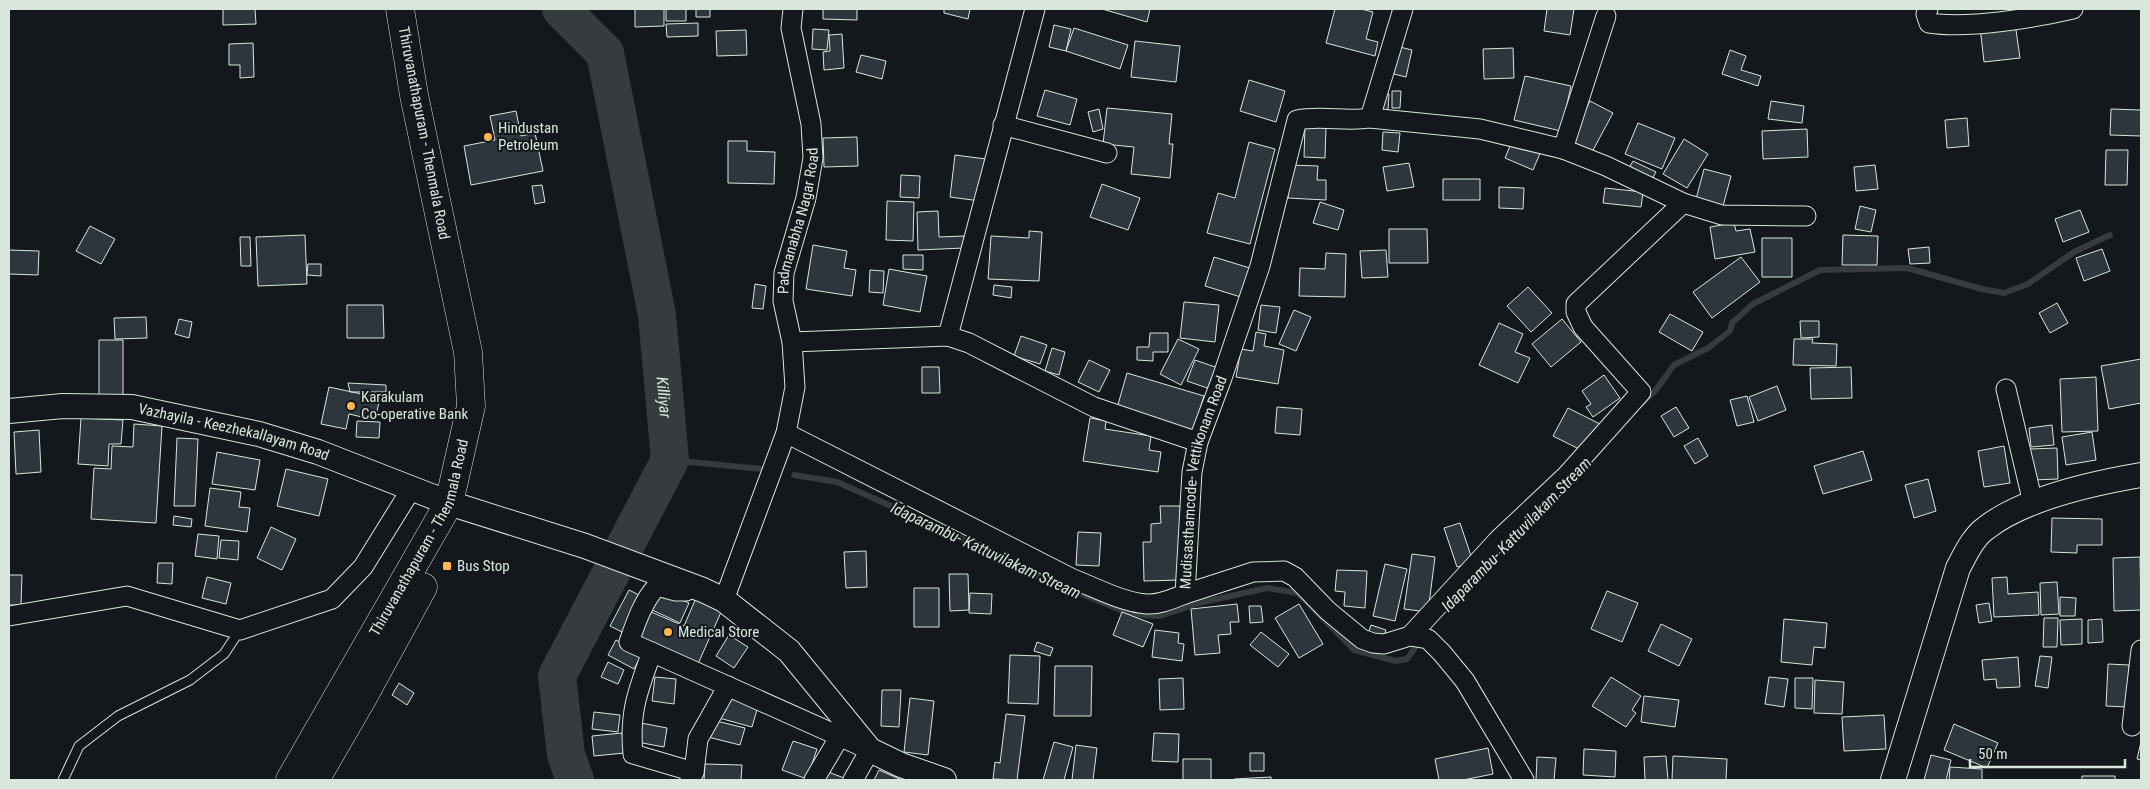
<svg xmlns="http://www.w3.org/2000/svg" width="2150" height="789" font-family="'Roboto Condensed',sans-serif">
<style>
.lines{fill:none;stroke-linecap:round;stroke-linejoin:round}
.stream{stroke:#363b3e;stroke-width:6}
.river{stroke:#363b3e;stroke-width:38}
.building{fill:#2c363c;stroke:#d8e6dc}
.service-casing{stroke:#d8e6dc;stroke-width:11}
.minor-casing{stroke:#d8e6dc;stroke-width:21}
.tertiary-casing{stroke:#d8e6dc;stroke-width:26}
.primary-casing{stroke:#d8e6dc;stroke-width:29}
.service{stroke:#14181c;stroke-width:9}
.minor{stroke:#14181c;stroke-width:19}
.tertiary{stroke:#14181c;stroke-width:24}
.primary{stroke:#14181c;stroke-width:28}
.poi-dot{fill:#ffb74d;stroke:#14181c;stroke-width:2}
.labels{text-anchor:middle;stroke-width:4;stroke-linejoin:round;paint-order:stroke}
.poi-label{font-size:15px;fill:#d8e6dc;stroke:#14181c;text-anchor:start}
.street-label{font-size:15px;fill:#d8e6dc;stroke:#14181c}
.water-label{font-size:16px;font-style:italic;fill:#d8e6dc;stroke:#14181c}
</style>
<rect width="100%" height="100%" fill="#14181c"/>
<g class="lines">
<path class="stream" d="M1643,402l12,-11 19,-26 34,-17 22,-17 2,-8 21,-19 67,-34 87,-2 75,21 22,4 24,-9 46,-32 36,-17
M670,460l92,9
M794,475l43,7 110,49 51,28 132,55 30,2 39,-13 68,-15 31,5 56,57 42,11 11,-2 14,-20"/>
<path class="river" id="s1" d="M561,9l44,44 52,262 13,145 -113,216 9,79 9,25"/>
</g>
<path class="building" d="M223,9h32l1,15 -33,1z
M635,9h29v17l-29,1z
M666,9h20v12h-20z
M696,9h14v8h-14z
M823,9h34v11l-34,-1z
M944,9h26l-2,10 -24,-6z
M1102,9h48l-3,13z
M1335,9h26l12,3 -7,27 12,3 -3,14 -49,-13z
M1547,9h27l-4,26 -26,-4z
M698,23v13l-31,1 -1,-13z
M2015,23l5,35 -36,4 -4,-35z
M1054,25l17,4 -5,22 -17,-4z
M1074,28l54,17 -8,24 -54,-18z
M813,29l16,1 -2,20 -15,-1z
M746,30l1,25 -30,1 -1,-25z
M842,34l2,34 -20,2 -1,-18 7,-1 -1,-16z
M1135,41l45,5 -4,36 -45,-5z
M253,43l1,34 -14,1v-13h-11v-21z
M1396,46l16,4 -6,27 -16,-4z
M1513,48l1,30 -30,1 -1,-30z
M1730,50l16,6 -5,14 20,6 -3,10 -36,-12z
M861,55l25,6 -4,18 -26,-7z
M1525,76l46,10 -10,45 -47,-11z
M1249,80l36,11 -9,31 -36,-11z
M1045,90l32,9 -7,26 -33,-9z
M1392,91h9l-1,17h-8z
M1381,93l8,1 -1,16h-7z
M1590,101l23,12 -21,39 -22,-12z
M1771,101l33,5 -2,17 -34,-4z
M1107,108l65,6 -3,30h4l-3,34 -39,-4 3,-27 -31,-3z
M1099,109l4,20 -10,3 -5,-20z
M2111,109l30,1v26l-31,-1z
M516,111l5,25 14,-3 8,38 -72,14 -7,-39 31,-6 -5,-24z
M1967,118l2,28 -22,2 -2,-28z
M1638,123l37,15 -13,31 -37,-15z
M1305,126l21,1 -1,31 -21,-1z
M1807,129l1,28 -45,2 -1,-28z
M1383,132l17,1 -2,19 -16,-2z
M857,137l1,29 -34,1 -1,-29z
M1513,139l28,12 -8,19 -28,-12z
M1684,139l24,15 -21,34 -24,-14z
M728,141h19v10l28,1 -1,32 -46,-1z
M1249,142l26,7 -25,95 -43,-11 11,-40 17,5z
M2106,150h22l-1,35h-22z
M955,155l31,4 -6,42 -30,-4z
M1633,161l23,11 -5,9 -23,-11z
M1409,163l5,24 -27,4 -4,-24z
M1290,165l28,1 -1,14h9v20l-38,-2z
M1875,165l3,24 -22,2 -2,-24z
M1704,169l27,7 -9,34 -27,-7z
M901,175l19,1 -1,22 -19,-1z
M1443,179h37v21h-37z
M1102,184l38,14 -12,32 -38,-13z
M542,185l3,17 -10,2 -3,-18z
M1499,187l25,1 -1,21 -24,-1z
M1605,188l38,4 -2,15 -38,-4z
M887,201l27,1 -1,39 -27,-1z
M1320,202l24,8 -6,20 -25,-7z
M1860,206l16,4 -5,22 -16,-3z
M2080,210l9,22 -26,10 -8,-23z
M938,211l1,26 25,-1v12l-46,2 -1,-38z
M1734,223l2,8 14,-2 5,23 -40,7 -5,-32z
M90,226l25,13 -14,25 -25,-13z
M1389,229h38l1,34h-39z
M1029,231l13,1 -3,49 -51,-2 3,-43 38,2z
M305,235l2,49 -49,2 -2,-49z
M1843,235l35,1 -1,29h-35z
M240,237h10l1,29h-10z
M1762,238h30v39h-30z
M813,245l34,6 -3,17 12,2 -4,26 -46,-7z
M1929,247l1,16 -20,1 -2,-15z
M2102,249l8,22 -26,10 -8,-23z
M9,250l30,1 -1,24 -29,-1z
M1386,250l2,27 -26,1 -2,-27z
M1326,253l20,1 -1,43 -46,-1 1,-28 25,1z
M903,255h20v15l-20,-1z
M1214,257l39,12 -9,29 -39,-12z
M1741,257l19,25 -48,36 -19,-26z
M308,264h13v12l-14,-1z
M889,269l38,7 -7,36 -37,-7z
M870,270l14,1 -1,22 -14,-1z
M755,284l11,2 -3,23 -11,-1z
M994,285l18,2 -1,11 -18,-3z
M1528,287l24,26 -21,19 -24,-26z
M1184,302l35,3 -4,37 -35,-4z
M2057,303l11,20 -18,10 -11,-20z
M347,305h36l1,33h-37z
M1261,305l19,2 -4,26 -18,-3z
M1294,310l17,7 -15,34 -17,-7z
M1670,314l33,18 -11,19 -33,-19z
M146,317l1,21 -32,1 -1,-21z
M179,319l13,3 -3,16 -14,-4z
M1562,319l19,23 -30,25 -19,-23z
M1800,321h19v16l-18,1z
M1499,323l24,11 -8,18 15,6 -12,25 -39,-18z
M1256,332l10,2 -2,12 20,4 -6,34 -42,-7 5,-28 12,2z
M1150,333h18v19h-15v9l-16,-1v-13h12z
M1021,336l26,9 -7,19 -26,-8z
M1178,339l21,10 -18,36 -21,-11z
M1794,339h19l-1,4 25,1 -1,22 -43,-1z
M99,340h24v58h-24z
M1052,348l13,4 -6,23 -14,-4z
M2141,359v44l-32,6 -8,-43z
M1089,360l21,10 -11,22 -21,-10z
M1195,360l23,8 -8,21 -23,-8z
M922,367h17l1,26h-18z
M1851,367l1,31 -41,1 -1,-31z
M1127,373l77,23 -11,36 -76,-24z
M1604,375l16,23 -27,19 -7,-10 5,-3 -9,-13z
M2096,377l2,54 -36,1 -2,-53z
M348,383l38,2v7h-36z
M1777,386l9,24 -28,11 -9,-24z
M329,387l51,11 -5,22 -26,-6 -3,15 -25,-5z
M1747,396l7,26 -17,4 -7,-26z
M1277,407l25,2 -2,26 -25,-2z
M1676,407l13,21 -15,9 -13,-21z
M1568,408l32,16 -15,28 -32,-16z
M81,418l42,2 -2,24h-12l-1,22 -30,-2z
M1090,418l16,3 -1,8 46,7 -2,14 12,2 -3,20 -75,-11z
M357,421l23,1 -1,16 -23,-1z
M134,424l28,2 -6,97 -65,-4 3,-51 17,1 1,-23 21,1z
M2052,425l2,20 -23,2 -2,-19z
M39,430l2,42 -25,2 -2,-42z
M2092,432l4,28 -30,5 -4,-28z
M177,438l21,1 -3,67h-21z
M1698,438l10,18 -13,8 -11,-18z
M2004,446l6,37 -26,4 -6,-36z
M2057,448l1,31 -26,1 -2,-31z
M1863,451l9,29 -49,14 -9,-28z
M217,452l43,8 -5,30 -43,-6z
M286,469l42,10 -9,37 -42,-10z
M1928,479l8,32 -22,7 -9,-33z
M210,488l31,4 -2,15 11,1 -3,24 -42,-6z
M1160,506h20l1,74 -37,1 -1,-39h8v-18l10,-1z
M174,516l18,3 -1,8 -18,-2z
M2052,518l50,1v26h-25v8l-26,-1z
M1460,523l13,39 -16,5 -13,-39z
M271,527l25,12 -14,31 -25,-12z
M1078,532l23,1 -2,33 -23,-1z
M198,534l21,2 -2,23 -22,-3z
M221,540l18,1 -1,19 -19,-2z
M866,551l1,36 -21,1 -2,-36z
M1412,554l23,3 -7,55 -24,-3z
M2140,557l1,53 -27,1 -1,-53z
M158,563h15l-1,21 -15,-1z
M1385,564l22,5 -12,52 -22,-5z
M1337,570l30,1 -2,37 -21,-2 1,-14 -10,-1z
M949,574h19l1,36 -19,1z
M9,575h13l-1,30h-12z
M207,577l24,6 -5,21 -24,-6z
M2007,577l1,17 30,-2 1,23 -45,2 -2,-39z
M2057,582l2,32 -18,1 -1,-32z
M914,588h25v39h-25z
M656,589l33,14 -9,20 -32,-15z
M629,590l16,8 -19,36 -16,-8z
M1607,591l31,12 -16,39 -31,-13z
M970,593l22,1 -1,20 -22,-1z
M2060,597l16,1 -1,18h-15z
M696,598l26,12 -25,56 -65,-28 12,-29 40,17z
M1989,603l3,18 -13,2 -3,-18z
M1237,604l2,18h-9l1,12 -13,1 2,18 -25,2 -4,-46z
M1299,604l24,40 -24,14 -24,-40z
M1249,606h12l2,16 -13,1z
M1122,612l31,12 -10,23 -30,-12z
M2044,618h14l-1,29h-14z
M1784,619l43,4 -2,25 -11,-1 -2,18 -31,-3z
M2082,619v25l-21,1 -1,-25z
M2102,619l1,23 -15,1v-23z
M1661,624l31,15 -13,27 -31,-15z
M1371,625l15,5 -4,11 -15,-5z
M1155,630l24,3 -1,10 6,1 -2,17 -30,-4z
M1261,632l28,22 -11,13 -28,-22z
M729,635l19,12 -14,21 -18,-12z
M616,640l26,14 -8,15 -26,-14z
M1037,642l16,6 -3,8 -16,-5z
M1010,655l30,1 -2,48 -30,-1z
M2040,656l12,1 -4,31 -13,-2z
M2018,657l2,30 -23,1 -1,-9 -12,1 -2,-20z
M608,662l16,8 -6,14 -17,-7z
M2108,664l21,1 -2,42 -21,-1z
M1055,666h37l-1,50h-37z
M655,677l21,2 -2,25 -22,-3z
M1611,677l30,19 -9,14 4,3 -10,14 -34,-21z
M1769,677l19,2 -4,28 -19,-3z
M1183,678l1,31 -24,1 -1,-31z
M1795,678h18l-1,31 -17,-1z
M1815,680l29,2 -2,32 -28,-1z
M399,683l15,10 -7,12 -15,-10z
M882,690h19l-2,37 -18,-1z
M1644,696l35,4 -4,27 -34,-5z
M724,697l34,9 -6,21 -33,-9z
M910,698l24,3 -6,54 -24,-3z
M594,712l26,3 -2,17 -26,-3z
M1006,714l19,2 -8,64 -24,-1 2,-17 5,1z
M1884,715l2,34 -42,2 -2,-34z
M708,719l37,9 -5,17 -36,-9z
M641,723l26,5 -3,19 -27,-5z
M1954,724l44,19 -11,25 -43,-18z
M622,733l2,20 -30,3 -2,-20z
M1154,733l25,1 -1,28 -26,-1z
M793,741l24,8 -10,30 -25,-9z
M1054,742l19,5 -9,33h-21z
M2141,742v18l-4,-1z
M1076,745l21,3 -4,32h-21z
M1488,748l5,26 -30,6h-24l-4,-21z
M1584,749l32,2 -1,26 -32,-2z
M1250,753h14v18h-14z
M1931,755l20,5 -5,20h-22z
M1666,756l2,24h-23l-1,-23z
M1673,756l54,3 -1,21h-54z
M1537,757l19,1 -2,22h-18z
M1183,759h28v21h-28z
M705,764l37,1 -1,15h-37z
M1950,767l32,2v11h-33z
M823,770l21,8 -1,2h-24z
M879,770l23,10h-28z
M2082,776h33v4h-33z
M1271,777v3h-37v-1z"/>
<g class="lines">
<defs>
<path id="service" d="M63,780l16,-34 39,-30 72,-36 34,-26 16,-24"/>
<g id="minor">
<path d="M1928,9l-2,5 3,9c40,6 105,-5 144,-14"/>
<path d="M1370,118l110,11 83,20 43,17 77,37 39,12 84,1"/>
<path d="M1003,125l104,28"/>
<path d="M1563,149l43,-133"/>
<path d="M948,336l87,-327"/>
<path d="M792,342l156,-6 21,7 125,64 104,35"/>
<path d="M2006,389l27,114"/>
<path id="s2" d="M786,433l9,-46 -3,-45 -9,-41 1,-28 22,-75 7,-40 -2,-34 -20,-96 2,-19"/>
<path d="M686,591h-10l-19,-5c-14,15 -21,36 -28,56l241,108 -17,30"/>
<path d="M1185,594l68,-22 31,-1 11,6 33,34 34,28 11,4 11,1 26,-8 18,3 14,14 23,28 59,99"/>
<path id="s3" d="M724,600l62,-167 287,146c21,8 51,24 74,25 13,1 27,-6 38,-10l7,-122 6,-30 24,-64 38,-112 37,-146c24,-5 49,2 73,-2l33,-109"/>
<path d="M9,616l118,-20 113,34 92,-31 31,-32 49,-79"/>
<path d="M1410,636l88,-96 68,-64 75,-84 -58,-65 -7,-15v-8l107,-101"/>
<path d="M652,652c-14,38 -23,60 -19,102l61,18"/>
<path d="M2132,726l9,-76"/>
<path d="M690,780l4,-8 4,-33 30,-53"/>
<path d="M814,780l26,-44"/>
</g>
<g id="tertiary">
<path id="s4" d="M9,411l54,-5 69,1 127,27 59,18 131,51 136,43 118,44 21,10 65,51 81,99 31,15 43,15"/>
<path d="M1893,780l65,-212c7,-13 15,-31 28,-40 38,-30 108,-45 155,-53"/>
</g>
<g id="primary">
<path id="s5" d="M290,780l159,-277 22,-97 -3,-54 -54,-257 -14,-86"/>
<path d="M315,780l47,-81 61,-112"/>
</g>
</defs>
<use href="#service" class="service-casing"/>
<use href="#minor" class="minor-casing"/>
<use href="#tertiary" class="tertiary-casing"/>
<use href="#primary" class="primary-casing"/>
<use href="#service" class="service"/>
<use href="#minor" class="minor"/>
<use href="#tertiary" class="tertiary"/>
<use href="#primary" class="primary"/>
</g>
<g class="poi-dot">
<circle cx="488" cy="137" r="5"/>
<circle cx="351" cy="406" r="5"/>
<rect x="442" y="561" width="10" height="10" rx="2.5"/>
<circle cx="668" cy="632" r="5"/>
</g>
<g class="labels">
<g class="poi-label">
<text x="498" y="133">Hindustan<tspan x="498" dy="17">Petroleum</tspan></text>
<text x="361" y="402">Karakulam<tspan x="361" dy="17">Co-operative Bank</tspan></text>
<text x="457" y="571">Bus Stop</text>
<text x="678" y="637">Medical Store</text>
</g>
<g class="street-label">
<text transform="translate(424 133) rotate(79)" y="5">Thiruvanathapuram - Thenmala Road</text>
<text dy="5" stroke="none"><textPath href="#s2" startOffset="216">Padmanabha Nagar Road</textPath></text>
<text dy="5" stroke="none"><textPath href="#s4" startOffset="228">Vazhayila - Keezhekallayam Road</textPath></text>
<text dy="5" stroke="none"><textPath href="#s3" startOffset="732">Mudisasthamcode- Vettikonam Road</textPath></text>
<text dy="5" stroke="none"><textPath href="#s5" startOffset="276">Thiruvanathapuram - Thenmala Road</textPath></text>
</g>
<g class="water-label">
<text dy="6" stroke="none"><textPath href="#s1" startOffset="412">Killiyar</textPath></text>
<text transform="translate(1516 534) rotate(-46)" y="6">Idaparambu- Kattuvilakam Stream</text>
<text transform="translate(986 550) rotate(25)" y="6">Idaparambu- Kattuvilakam Stream</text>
</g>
</g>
<rect width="2150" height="789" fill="none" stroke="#d8e6dc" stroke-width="20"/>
<path d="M1970 759v8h155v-8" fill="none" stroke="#d8e6dc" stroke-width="2.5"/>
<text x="1978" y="759" font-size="15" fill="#d8e6dc" stroke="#14181c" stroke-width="4" paint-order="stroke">50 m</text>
</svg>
